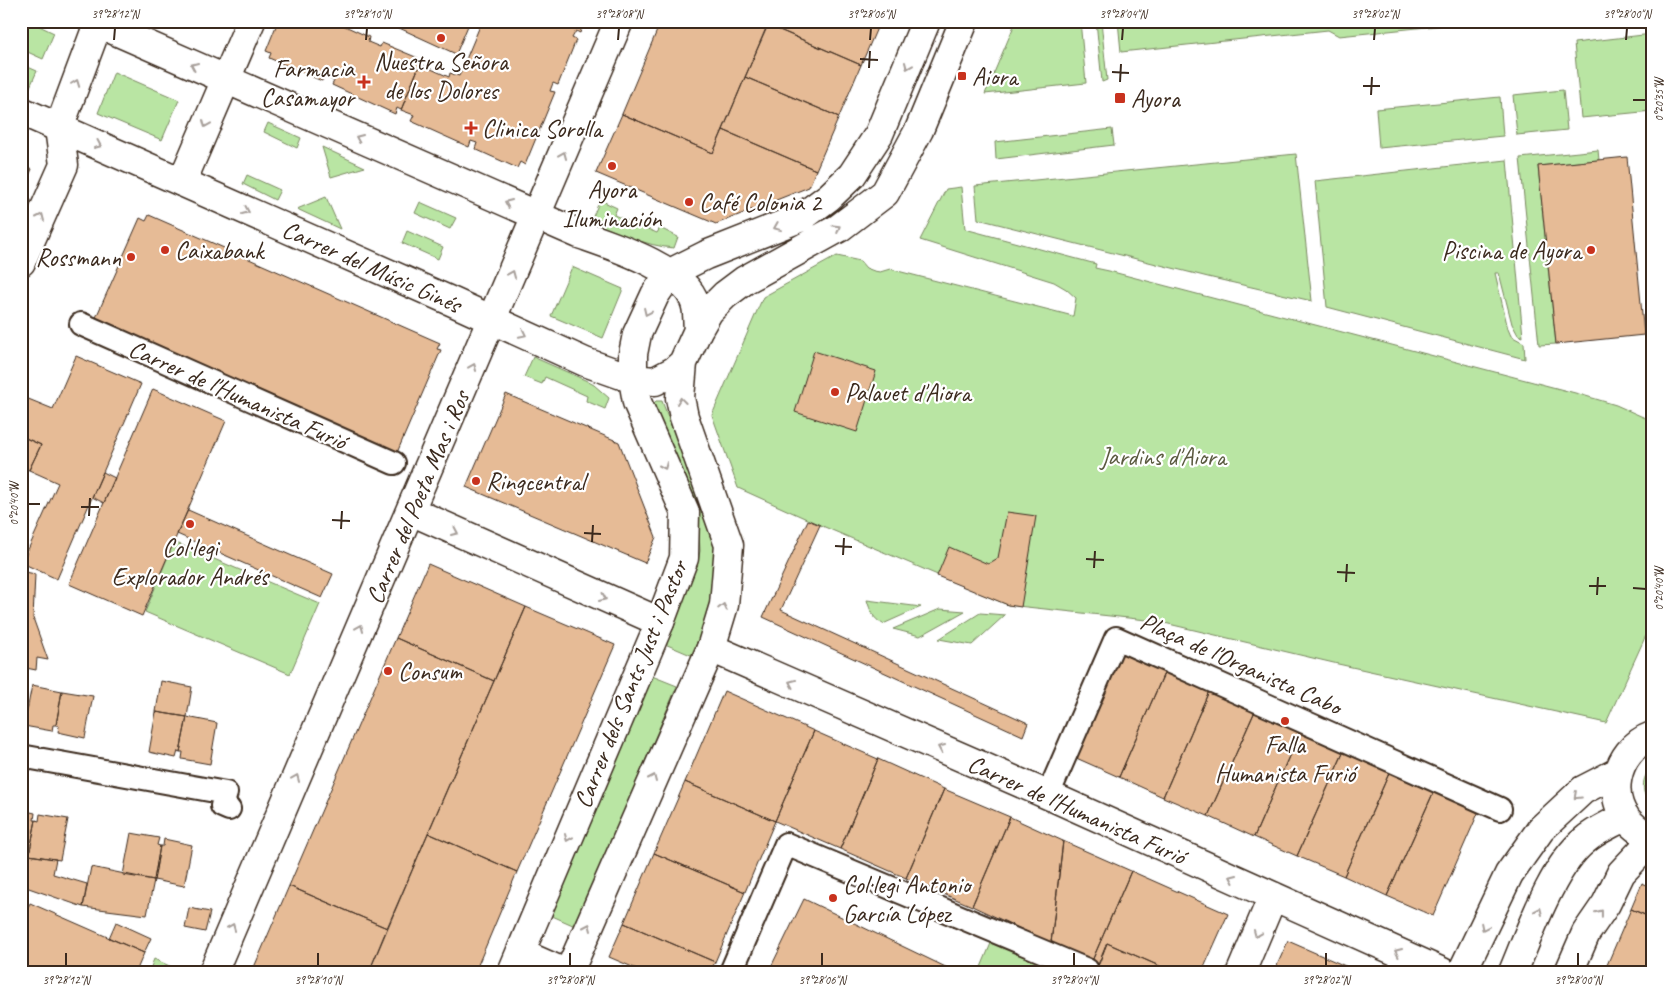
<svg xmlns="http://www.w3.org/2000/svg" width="1673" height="993" font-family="Caveat,sans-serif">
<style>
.green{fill:#b9e5a3;stroke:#7a8860}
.building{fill:#e6bb96;stroke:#3b2a1e}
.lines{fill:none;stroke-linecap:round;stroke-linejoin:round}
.pedestrian-casing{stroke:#3b2a1e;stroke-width:26}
.minor-casing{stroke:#3b2a1e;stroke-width:31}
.tertiary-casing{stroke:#3b2a1e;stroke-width:31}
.pedestrian{stroke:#fff;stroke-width:22}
.minor{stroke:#fff;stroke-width:28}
.tertiary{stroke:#fff;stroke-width:28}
.oneway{stroke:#a79f9a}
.ticks{fill:none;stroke:#3b2a1e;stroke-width:2}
.poi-dot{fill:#c8321e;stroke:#fff;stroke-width:2}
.labels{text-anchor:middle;stroke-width:4.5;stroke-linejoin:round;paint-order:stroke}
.poi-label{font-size:25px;fill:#3b2a1e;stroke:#fff;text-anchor:start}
.street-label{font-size:25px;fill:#3b2a1e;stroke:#fff}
.park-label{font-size:25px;fill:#5a593f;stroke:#fff}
.neatline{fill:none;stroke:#3b2a1e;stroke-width:2}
.ticks-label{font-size:12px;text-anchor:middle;fill:#3b2a1e}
</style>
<rect width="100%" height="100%" fill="#fff"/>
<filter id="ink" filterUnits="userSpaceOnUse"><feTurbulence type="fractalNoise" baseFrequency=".02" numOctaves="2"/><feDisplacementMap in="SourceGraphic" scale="10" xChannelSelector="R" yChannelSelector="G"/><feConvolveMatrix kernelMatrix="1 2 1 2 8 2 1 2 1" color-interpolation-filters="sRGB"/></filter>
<g filter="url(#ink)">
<path class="green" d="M21,21h8l25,12 -11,26 -22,-10z
M1016,21h64l6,62 -101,11z
M1096,21h5l6,59 -5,2z
M1118,21h368l-147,15 -11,-6 -207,22z
M1652,34v77l-71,7 -7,-75z
M21,64l16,7 -11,25 -5,-2z
M114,72l65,28 -17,40 -64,-27z
M1563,90l4,40 -50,5 -4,-40z
M1500,97l3,39 -124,12 -3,-39z
M268,123l33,15 -4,10 -33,-16z
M1112,129l2,16 -118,14 -1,-17z
M322,147l43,20 -34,10z
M1598,150l1,10 -61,6 18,178 -17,1 -19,-187z
M1296,154l16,147 -104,-24 -230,-58 -3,-33z
M1507,160l16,177 -5,-2 -6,-11 -13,-51h-4l13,56 3,7 13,7 1,16 -198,-52 -12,-126z
M247,175l33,15 -5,10 -32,-16z
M961,187l4,42 131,35 -1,4 14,3 470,123 37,11 36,16v201l-46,101 -268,-59 -182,-43 -148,-16 -188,-80 -82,-37 -26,-73 51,-118 74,-41 23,5 6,7 8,3 6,1 10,-3 183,47 3,-18 -10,-9 -12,-7 -134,-42 26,-51z
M326,197l14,32 -43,-20z
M600,200l17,8 -3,7 43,18 3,-5 18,9 -4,11c-30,-2 -56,-16 -83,-27z
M420,202l36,16 -6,11 -35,-16z
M407,231l36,16 -5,12 -36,-16z
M572,267l51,22 -20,49 -52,-22z
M533,357l52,23 9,5 15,13 -4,11 -19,-8 1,-5 -42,-19 -3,7 -18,-7z
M656,401h6l44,116 10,35 1,17 -10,53 -14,34 -28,-12 32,-79 3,-14 -1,-17 -6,-25 -40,-105z
M174,542l146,62 -30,70 -145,-62z
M867,600l54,7 -38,17c-10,-5 -13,-14 -16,-24z
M940,609l25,2 -45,25 -27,-7z
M980,613l25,2 -33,30 -33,-6z
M652,676l25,10 -102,240 -25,-11z
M1652,767v37c-12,-9 -11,-27 0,-37z
M992,941l73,31h-86z
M154,959l20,9 -2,4h-23z"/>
<path class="building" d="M278,21h56l35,16 -1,5 12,5 2,-4 36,15 -2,5 4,1 -19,46 -4,-2 -2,6 -63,-29 2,-4 -10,-5 -2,5 -53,-23 2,-5 -5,-2z
M384,21h86l-14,33z
M482,21h102l-4,12 -4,-2 -4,7 4,2 -18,45 -5,-2 -3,8 5,1 -30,73 -5,-3 -3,6 -42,-19 2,-6 -6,-2 -2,6 -58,-26 3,-6 -13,-5 19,-46 29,13 1,-4 9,3z
M661,21h108l-56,132 -91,-39z
M769,21h111l-19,44 -93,-40z
M768,25l93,40 -22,52 -94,-40z
M745,77l94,40 -23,53 -93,-40z
M622,114l91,39 10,-23 93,40 -7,17 -93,37 -120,-51z
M1627,157l17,178 -88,9 -18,-178z
M21,164l11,5 -11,24z
M149,215l291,128 -3,6 4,1 -45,105 -302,-133 46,-104 6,3z
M814,351l62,20 -19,61 -62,-20z
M76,356l65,28 -84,195 -35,-16 36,-80 -29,-13 12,-25 -20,-9v-40l32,13z
M153,389l73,32 -84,195 -73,-32z
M506,394l113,48 37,95 -11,26 -179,-76z
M21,436l20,9 -12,25 -8,-3z
M103,472l12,6 -11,25 -12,-6z
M188,510l145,64 -11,24 -145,-64z
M1007,512l29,4 -15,91 -13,-2 -71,-29 12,-29 39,17 10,-6z
M808,520l12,5 -39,85 247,113 -5,13 -260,-119z
M428,564l98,43 -32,74 -98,-43z
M21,571l14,3 -2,44 15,42 -11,-2 -1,12 -15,-3z
M526,607l89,38 -98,227 -89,-39z
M396,638l98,43 -107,247 -98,-42z
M1120,652l45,19 -46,106 -45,-20z
M1165,671l44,20 -46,106 -44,-20z
M161,681l31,6 -5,30 -31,-5z
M32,685l30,6 -6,34h-3l-1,6 -28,-5z
M62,691l31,5 -8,42 -27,-6 1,-6 -3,-1z
M724,691l90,40 -39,90 -90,-39z
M1209,691l46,20 -47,105 -45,-19z
M1255,711l45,20 -46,106 -46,-21z
M156,712l31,5 -7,35 -2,-1 -2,7 -27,-6z
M187,717l30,6 -7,41 -28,-5 1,-7h-3z
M814,731l64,28 -38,90 -65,-28z
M1300,731l44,20 -47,105 -43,-19z
M1344,751l46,20 -46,105 -47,-20z
M878,759l66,30 -38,89 -66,-29z
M1390,771l44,20 -47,105 -43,-20z
M685,782l90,39 -30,71 -91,-39z
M944,789l66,28 -38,89 -66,-28z
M1434,791l45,20 -46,105 -46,-20z
M21,810l14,3 -1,7h2l-7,35 -8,-2z
M40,814l28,5 -8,41 -31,-5 7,-35 3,1z
M1010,817l53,24 -12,102 -79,-37z
M131,833l28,5 -2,7 3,1 -6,34 -31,-5z
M428,833l89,39 -42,100h-106z
M164,839l28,6 -8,41 -30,-6 6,-34h3z
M1063,841l68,30 -39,90 -41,-18z
M21,853l8,2 -6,31h-2z
M654,853l91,39 -30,70 -91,-39z
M29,855l27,4 -3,15 34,10 -4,23 -60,-21z
M91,867l63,13 -7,35 -64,-8z
M1131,871l97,43 -26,58h-29l-66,-29 -8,21 -7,-3z
M1642,883l10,4v31l-21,-9z
M289,886l98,42 -18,44h-117z
M804,899l152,73h-179l-7,-3z
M30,903l114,50 -8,19h-105l-10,-5v-44z
M189,908l21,4 -5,20 -20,-4z
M1631,909l21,9v54h-48z
M116,922l35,16 -7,15 -35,-15z
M624,923l91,39 -5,10h-66l-35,-15z
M1288,941l71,31h-85z
M1107,943l66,29h-78z"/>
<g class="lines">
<defs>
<path id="pedestrian" d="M81,324l313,139
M21,756l205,37 -4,13 7,3
M1048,795l68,-157 384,171
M731,972l55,-128 301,126 -1,2"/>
<path id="minor" d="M182,182l69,-161
M21,262l43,-97 -5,-37 40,-107
M411,511l249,111
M711,648l337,147 394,177
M1636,828c-33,-24 -22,-78 16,-92
M213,972l406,-951
M1241,972l32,-76
M1462,972l47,-98 32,-45 42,-39 35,-18
M1513,972c16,-38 40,-107 72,-132 11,-10 27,-16 40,-24
M1569,972l17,-39 20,-29 15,-31 31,-33"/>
<path id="tertiary" d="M93,21l486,213c31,11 106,34 116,69 3,8 2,18 3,27
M21,111l432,191 132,60 48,17 22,2 19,-10 9,-8
M520,953l43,19
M512,972l148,-350 24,-64 1,-46 -48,-110 -4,-23v-25l4,-20 18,-39 15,-22 36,-18 96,-38 27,-20 23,-22 27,-41 47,-113
M569,972l142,-324 13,-43 5,-60 -45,-128 -4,-19 3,-35 15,-33 11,-19 16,-16 20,-15 94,-52 46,-35 34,-63 45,-109"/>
</defs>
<use href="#pedestrian" class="pedestrian-casing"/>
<use href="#minor" class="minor-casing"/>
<use href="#tertiary" class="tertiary-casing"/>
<use href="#pedestrian" class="pedestrian"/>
<use href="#minor" class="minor"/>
<use href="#tertiary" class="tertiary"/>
</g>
<defs><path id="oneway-chevron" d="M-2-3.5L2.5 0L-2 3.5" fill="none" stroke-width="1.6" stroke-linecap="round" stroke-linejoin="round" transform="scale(1.25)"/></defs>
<g class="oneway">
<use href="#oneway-chevron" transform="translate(194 66) rotate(-156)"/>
<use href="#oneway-chevron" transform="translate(908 66) rotate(113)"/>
<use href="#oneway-chevron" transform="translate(76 83) rotate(-69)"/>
<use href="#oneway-chevron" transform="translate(206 124) rotate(113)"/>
<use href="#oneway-chevron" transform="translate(359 138) rotate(-156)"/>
<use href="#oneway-chevron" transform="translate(98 145) rotate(24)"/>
<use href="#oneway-chevron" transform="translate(563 155) rotate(-67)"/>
<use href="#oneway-chevron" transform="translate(508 203) rotate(-156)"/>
<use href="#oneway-chevron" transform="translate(246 211) rotate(24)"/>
<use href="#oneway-chevron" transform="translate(41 217) rotate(-66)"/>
<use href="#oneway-chevron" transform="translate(777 227) rotate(158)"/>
<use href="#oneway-chevron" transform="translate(837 228) rotate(-32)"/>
<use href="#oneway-chevron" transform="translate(512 274) rotate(-67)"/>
<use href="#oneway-chevron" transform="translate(647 312) rotate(115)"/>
<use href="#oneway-chevron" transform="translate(523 334) rotate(26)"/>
<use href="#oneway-chevron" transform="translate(473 367) rotate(-67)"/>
<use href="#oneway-chevron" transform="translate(681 401) rotate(-97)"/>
<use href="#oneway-chevron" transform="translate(664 466) rotate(66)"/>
<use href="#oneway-chevron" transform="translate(455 532) rotate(24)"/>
<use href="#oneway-chevron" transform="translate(603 598) rotate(24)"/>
<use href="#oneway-chevron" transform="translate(723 607) rotate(-77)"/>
<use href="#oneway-chevron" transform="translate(360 628) rotate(-67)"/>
<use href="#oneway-chevron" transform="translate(792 683) rotate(-156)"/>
<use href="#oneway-chevron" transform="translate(941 748) rotate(-156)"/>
<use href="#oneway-chevron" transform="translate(296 778) rotate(-67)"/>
<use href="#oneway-chevron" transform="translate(653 778) rotate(-66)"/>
<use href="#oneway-chevron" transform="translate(1577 796) rotate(137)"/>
<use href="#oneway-chevron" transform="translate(568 838) rotate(113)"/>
<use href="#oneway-chevron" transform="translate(1233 878) rotate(-156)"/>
<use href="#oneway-chevron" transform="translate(1539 911) rotate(-66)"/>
<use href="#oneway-chevron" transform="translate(1600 913) rotate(-52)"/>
<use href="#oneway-chevron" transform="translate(232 927) rotate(-67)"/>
<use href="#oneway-chevron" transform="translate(588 927) rotate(-66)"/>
<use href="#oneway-chevron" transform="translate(1484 927) rotate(116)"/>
<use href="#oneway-chevron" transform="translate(1257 934) rotate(113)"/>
<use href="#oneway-chevron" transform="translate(1398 952) rotate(-156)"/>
</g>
</g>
<path class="ticks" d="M114,40l1,-12M366,40l1,-12M618,40l1,-12M870,40l1,-12M1122,40l1,-12M1374,40l1,-12M1626,40l1,-12M860,59l18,1M869,68l1,-17M1112,72l17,1M1120,82l1,-18M1363,86h17M1371,95l1,-18M1633,100h13M28,504h12M81,507h18M89,516l1,-18M332,520l18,1M341,529l1,-18M584,533l17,1M592,542l1,-17M835,546l17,1M843,555l1,-17M1086,559l18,1M1094,568l1,-17M1337,572l18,1M1346,582l1,-18M1589,586h17M1633,588l13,1M1597,595l1,-18M66,966v-13M318,966v-13M570,966v-13M822,966v-13M1074,966v-13M1326,966v-13M1578,966v-13"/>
<g class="poi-dot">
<circle cx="441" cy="38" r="5"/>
<rect x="957" y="71" width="10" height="10" rx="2.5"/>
<path d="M361.5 74.5h5v5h5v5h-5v5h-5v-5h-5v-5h5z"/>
<rect x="1114" y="92" width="12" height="12" rx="2.5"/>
<path d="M468.5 120.5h5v5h5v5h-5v5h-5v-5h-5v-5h5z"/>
<circle cx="612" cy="166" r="5"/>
<circle cx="689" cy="202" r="5"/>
<circle cx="165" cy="250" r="5"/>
<circle cx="1591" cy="250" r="5"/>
<circle cx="131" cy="257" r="5"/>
<circle cx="835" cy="392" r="5"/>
<circle cx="476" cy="481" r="5"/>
<circle cx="190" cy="524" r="5"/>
<circle cx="388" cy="671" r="5"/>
<circle cx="1285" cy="721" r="5"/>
<circle cx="833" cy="898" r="5"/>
</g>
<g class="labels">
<g class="poi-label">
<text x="441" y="70" text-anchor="middle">Nuestra Señora<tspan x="441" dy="29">de los Dolores</tspan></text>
<text x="354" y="77" text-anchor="end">Farmacia<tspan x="354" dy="29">Casamayor</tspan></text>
<text x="972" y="85">Aiora</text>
<text x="1131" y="107">Ayora</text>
<text x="482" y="137">Clinica Sorolla</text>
<text x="612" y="198" text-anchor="middle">Ayora<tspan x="612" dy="29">Iluminación</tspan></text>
<text x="699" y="211">Café Colonia 2</text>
<text x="175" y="259">Caixabank</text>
<text x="1581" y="259" text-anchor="end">Piscina de Ayora</text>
<text x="121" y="266" text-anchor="end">Rossmann</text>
<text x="845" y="401">Palauet d'Aiora</text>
<text x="486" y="490">Ringcentral</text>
<text x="190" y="556" text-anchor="middle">Col·legi<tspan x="190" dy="29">Explorador Andrés</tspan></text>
<text x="398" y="680">Consum</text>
<text x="1285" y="753" text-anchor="middle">Falla<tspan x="1285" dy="29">Humanista Furió</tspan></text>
<text x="843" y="893">Col·legi Antonio<tspan x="843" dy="29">García López</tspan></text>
</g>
<g class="street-label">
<text transform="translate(372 266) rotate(24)" y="9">Carrer del Músic Ginés</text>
<text transform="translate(238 394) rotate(24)" y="9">Carrer de l'Humanista Furió</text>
<text transform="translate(417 497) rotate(-67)" y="9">Carrer del Poeta Mas i Ros</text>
<text transform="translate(1241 663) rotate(24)" y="9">Plaça de l'Organista Cabo</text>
<text transform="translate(630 684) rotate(-68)" y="9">Carrer dels Sants Just i Pastor</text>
<text transform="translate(1077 809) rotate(24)" y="9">Carrer de l'Humanista Furió</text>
</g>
<g class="park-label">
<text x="1163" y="465">Jardins d'Aiora</text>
</g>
</g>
<rect width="1673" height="993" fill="none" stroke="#fff" stroke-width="55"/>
<rect x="28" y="28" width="1618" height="938" class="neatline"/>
<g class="ticks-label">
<text x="115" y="18">39°28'12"N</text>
<text x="367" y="18">39°28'10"N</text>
<text x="619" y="18">39°28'08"N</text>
<text x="871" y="18">39°28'06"N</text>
<text x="1123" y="18">39°28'04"N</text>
<text x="1375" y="18">39°28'02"N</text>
<text x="1627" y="18">39°28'00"N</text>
<text transform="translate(1659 100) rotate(-90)" y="4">0°20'35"W</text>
<text transform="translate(14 504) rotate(-90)" y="4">0°20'40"W</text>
<text transform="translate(1659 589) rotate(-90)" y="4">0°20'40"W</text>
<text x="66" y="984">39°28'12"N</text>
<text x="318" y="984">39°28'10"N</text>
<text x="570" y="984">39°28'08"N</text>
<text x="822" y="984">39°28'06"N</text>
<text x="1074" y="984">39°28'04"N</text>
<text x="1326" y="984">39°28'02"N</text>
<text x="1578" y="984">39°28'00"N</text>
</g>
</svg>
